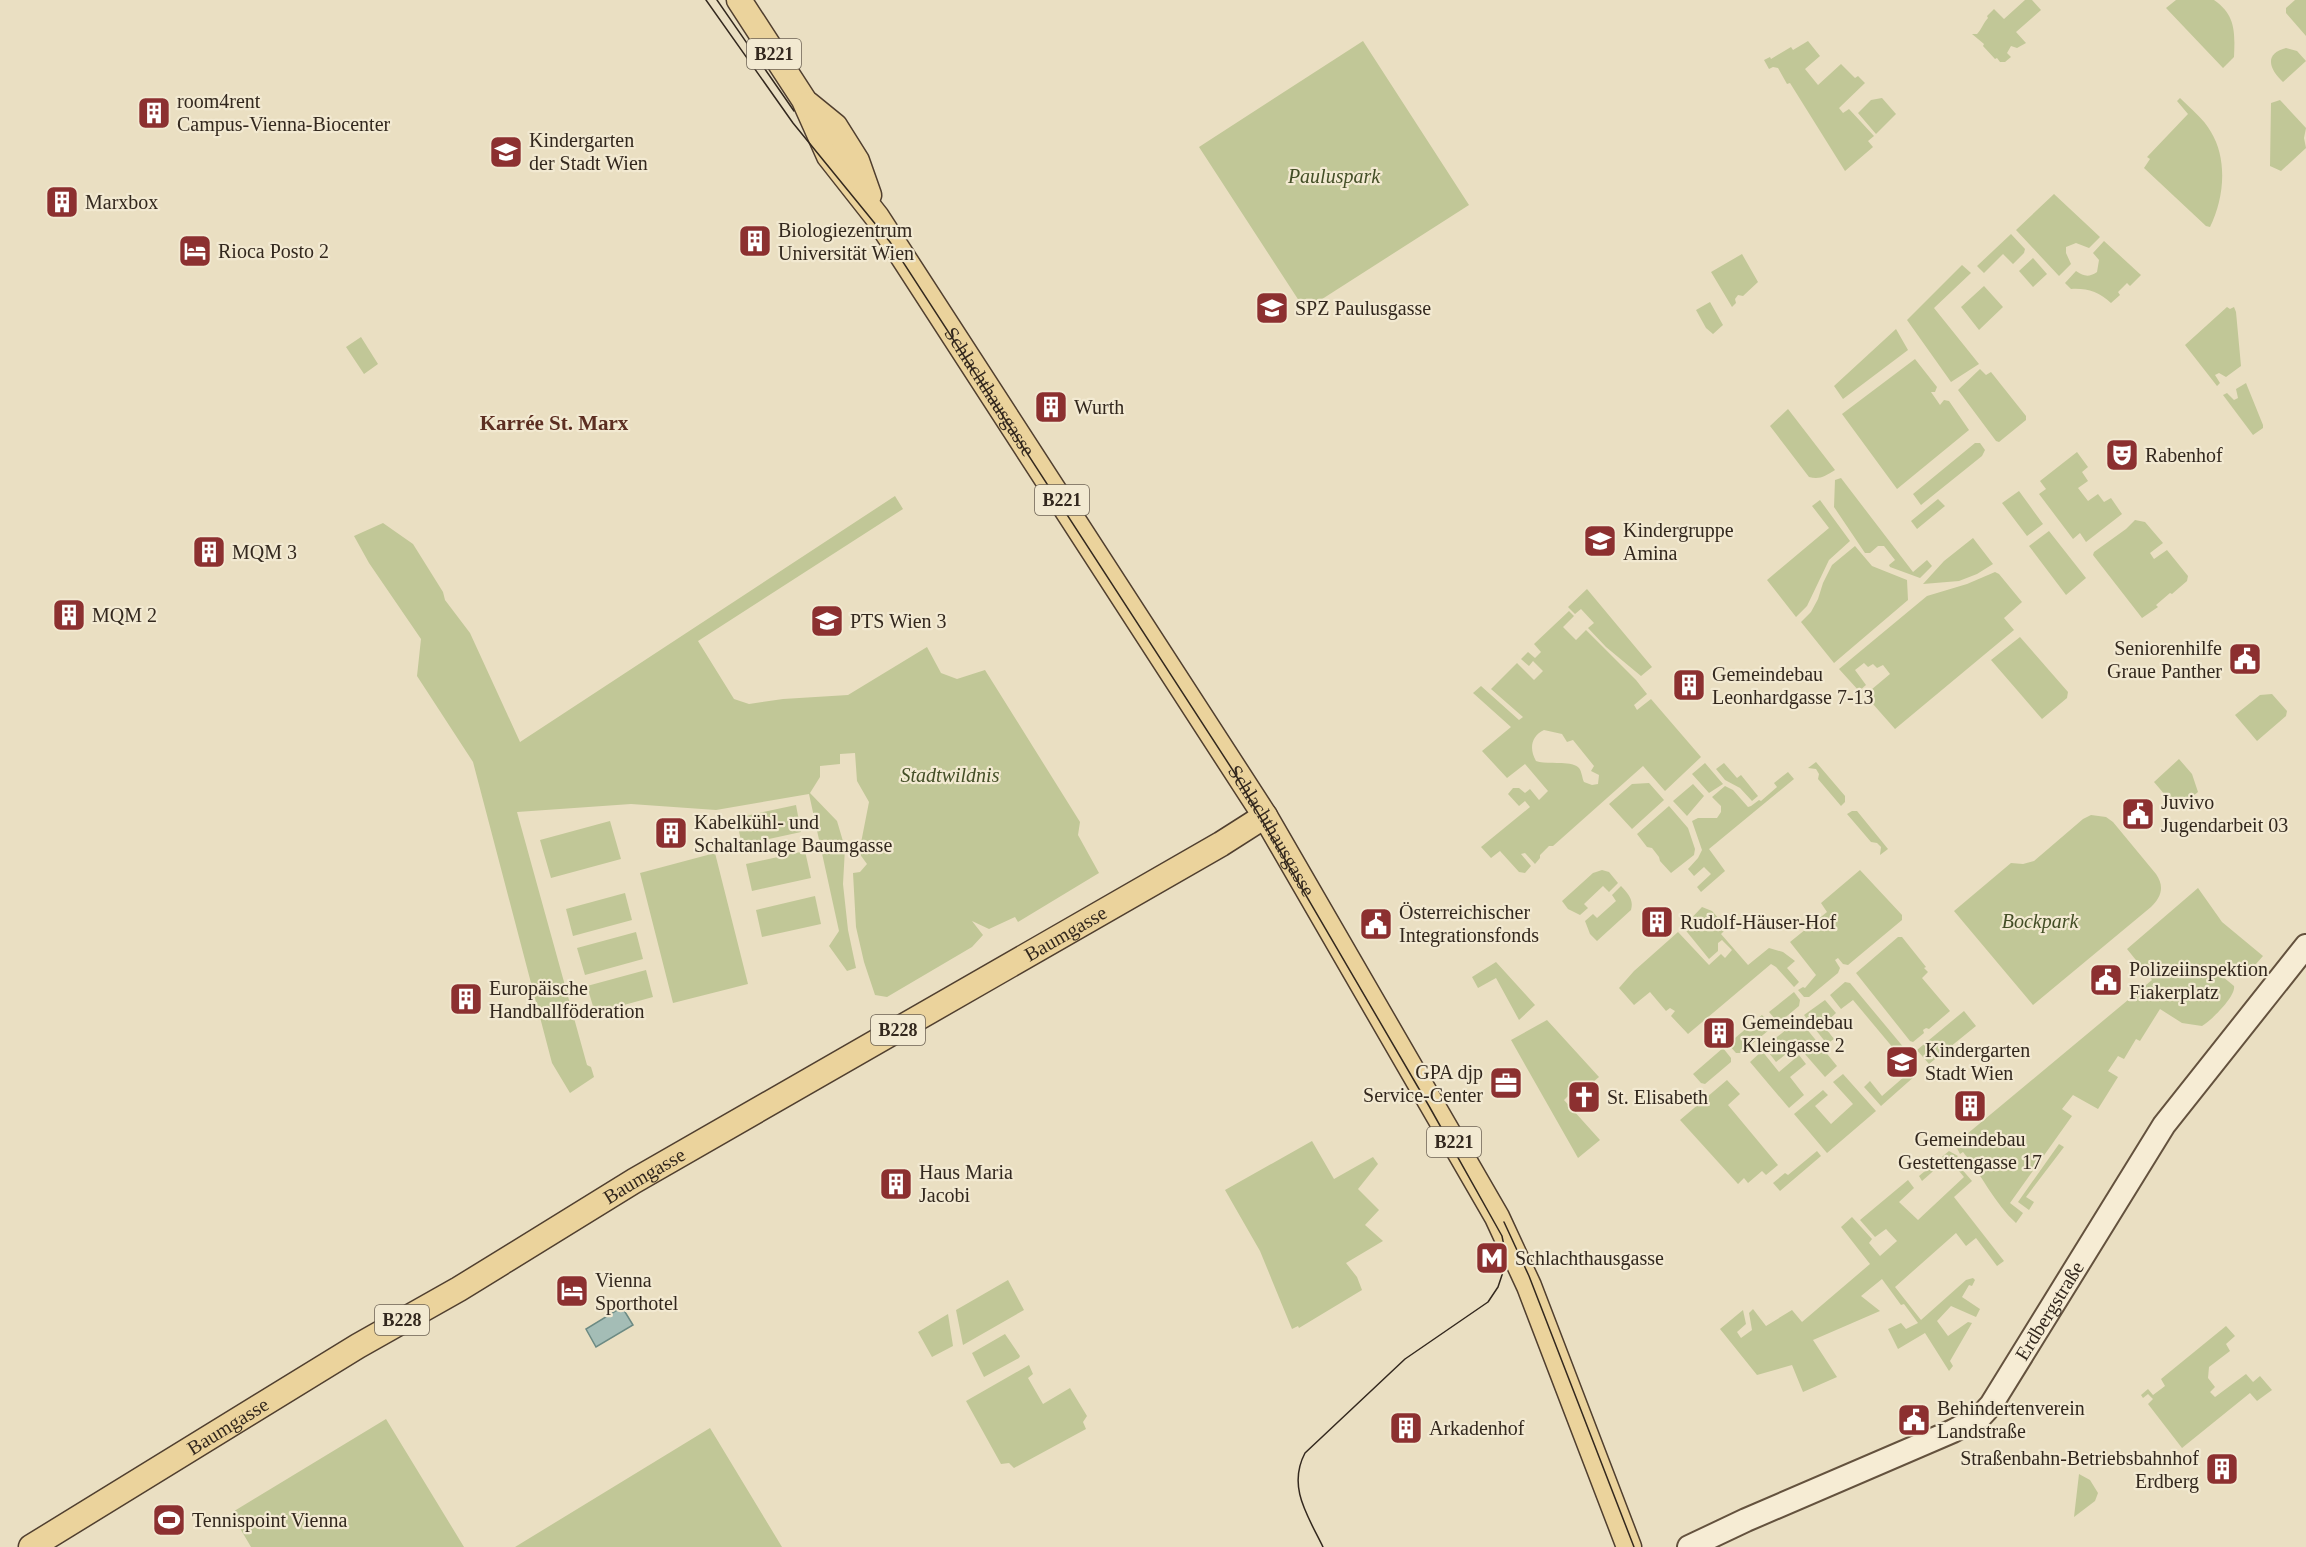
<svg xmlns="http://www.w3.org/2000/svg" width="2306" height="1547" font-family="Georgia,serif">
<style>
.green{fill:#c1c797;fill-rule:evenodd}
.water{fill:#a4bdb6;stroke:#6c8a83;stroke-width:1.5}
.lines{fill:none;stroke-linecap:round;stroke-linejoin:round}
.secondary-casing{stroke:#64523e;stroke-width:26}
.primary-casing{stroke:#503f2f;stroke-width:27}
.secondary{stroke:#f6ecd4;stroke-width:22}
.primary{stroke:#ebd39c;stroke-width:24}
.tram{stroke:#33281e;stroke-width:1.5}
.labels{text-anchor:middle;stroke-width:4.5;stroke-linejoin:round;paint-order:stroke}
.shield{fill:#f2e9d1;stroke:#6c6254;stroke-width:1.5}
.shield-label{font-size:18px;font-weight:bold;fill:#33281e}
.poi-label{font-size:20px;fill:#33281e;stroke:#f2e9d1;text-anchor:start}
.park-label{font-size:20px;font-style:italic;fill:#434e26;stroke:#f2e9d1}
.street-label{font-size:20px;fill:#33281e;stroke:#f2e9d1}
.neighbourhood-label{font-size:21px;font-weight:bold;fill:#5c2e21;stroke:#f2e9d1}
</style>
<rect width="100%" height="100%" fill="#eadfc2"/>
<path class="green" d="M2025,0h7l9,10 -25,22 10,11 -9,5 -6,-2 -4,7 4,4 -6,5h-5l-3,-4 -2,1 -12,-13 1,-2 -12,-10h5c5,-5 6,-11 11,-16l-1,-2 7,-7 10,10z
M2176,0h38c22,15 21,33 20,57l-11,11 -57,-60z
M2295,0h11v36l-20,-23v-5z
M1363,41l106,164 -164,105 -106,-163z
M1808,41l12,15 -15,13 13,16 23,-21 14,14 3,-2 7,7 -26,25 4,5 6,-4 25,27 -6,5 5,6 -28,24 -55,-88 -3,1 -9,-16 -5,-1 -4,2 -5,-9 6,-3 1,2 20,-12 2,3z
M2286,48l11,3 9,10 -23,21c-13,-12 -20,-28 3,-34z
M1882,98l14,16 -20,20 -18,-21 13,-13z
M2180,98c10,10 24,21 31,34 17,28 13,67 -1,95l-4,-1 -62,-58 6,-9 -3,-2 41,-43 -11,-13z
M2280,100l26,28 -2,10 2,10 -25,23 -11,-5 1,-63z
M2054,194l46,43 -11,11 -13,-5 -10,4v6l5,11 -12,12 -43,-46z
M2011,234l14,15 -1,4 -11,11 -10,-10 -19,19 -7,-7z
M2104,241l37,34 -11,11 -3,-3 -9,9 2,3 -9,8c-12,-11 -24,-15 -40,-14l-6,-6 11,-12c8,5 12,7 21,1l2,-12 -6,-7z
M1742,254l16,28 -15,14 -5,-1 -3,4 1,4 -4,4 -21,-35z
M2033,258l14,16 -14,13 -14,-16z
M1962,265l9,8 -37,35 45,56 -28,18 -44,-62z
M1984,286l19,21 -24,23 -18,-23z
M1710,302l13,23 -10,9 -7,-6 -10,-18z
M2227,307l3,2 4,-2 2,5 5,54 -15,11 -7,-4 -4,2 5,8 -3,3 -32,-41z
M1896,329l12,21 -65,49 -9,-13z
M361,337l17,27 -14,10 -18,-27z
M1915,359l22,28 -2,5h-4l9,13 4,-5 5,1 20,29 -72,59 -55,-75z
M1980,369l6,6 5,-3 35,44v4l-27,22 -3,-1 -38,-51z
M2246,383l17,42v3l-10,7 -30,-40 4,-2 7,7 4,-2 -2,-9z
M1788,409l47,61c-10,6 -15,10 -26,7l-39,-51z
M1975,443h5l5,7 -3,6 -61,49 -8,-11z
M2077,452l11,15 -6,5 6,9 -10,7 10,13 10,-7 6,8 7,-4 11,16 -36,28 -6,-9 -7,6 -34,-45 7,-5 -6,-8z
M1841,478l72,94 14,-12 5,6 -12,12 -30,-11 -1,-2 6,-5 -11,-14h-6l-8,7h-5l-31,-46 1,-27z
M2019,491l24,33 -16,12 -25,-33z
M895,496l8,13 -205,132 36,58 15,5 34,-5 65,-4 79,-48 14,26 16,6 28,-9 95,152 -2,13 21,38 -81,49 -3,-5 -26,12 -17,-8 11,14 -11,12 -85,50 -12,-2 -11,-33 -8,-35 -3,-54 7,-1 7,-8 -8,-11 10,-51 -12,-21 -2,-28 -15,1v10l-20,2v11l-10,16 27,28 8,27 -2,36 5,46 8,38 -9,3 -18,-25 10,-15 -30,-137 -93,16 -85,-6 -114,8 70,253 4,2 3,10 -24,16 -18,-30 -79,-301 -56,-86 4,-37 -52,-76 -15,-27 29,-13 30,21 30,48 2,8 25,33 50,109z
M1938,499l7,7 -28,23 -6,-8z
M1820,500l30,41 -21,19 -22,46 -11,11 -29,-37 62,-52 -17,-22z
M2135,520l10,2 18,21 -13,10 4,6 13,-9 21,26 -1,5 -15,13 -2,-1 -14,12 2,2 -16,11 -49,-63 1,-3 32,-23z
M2049,531l37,47 -20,17 -37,-49z
M1973,538l20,26 -16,10 -18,7 -36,3 21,-23z
M1855,546l17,20 35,14 1,20 -74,63 -33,-41 10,-10 7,-13 5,-16 9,-18z
M1995,572l4,2 23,28 -18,16 10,12 -119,99 -30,-34 25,-21 -7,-9 -6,3 -4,-4 -5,3 -4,-4 -9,7 11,15 -7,6 -20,-22 88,-73 40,-12z
M1587,589l65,78 -11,9 -35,-29 -18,-19 6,-5 -13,-14 -6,5 -7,-7z
M1569,611l5,5 -11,11 13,13 10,-10 50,50 11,14 -13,11 3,5 14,-11 50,58 -36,34 -22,-25 -90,80h-4l-9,9v3l-5,6 -10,-11 -4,1 10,12 -6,7 -6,-1 -19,-21 -9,7 -10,-11 49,-40 -5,-6 -6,5 -11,-12 5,-6h6l6,5 5,-4 9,11 9,-9 -23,-27 -18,14 -25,-27 29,-24 -38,-34 8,-7 38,34 4,-3 -32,-28 26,-26 17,17 9,-9 -10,-10 -4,5 -8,-7 7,-7 7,6 6,-6 -7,-8zM1544,730l18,4 5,8 6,-2 21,26 -3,5 8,4 -1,9 -6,1 -8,-3c-2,-4 -2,-10 -5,-14 -7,-8 -32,-3 -43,-7 -7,-12 -5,-25 8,-31z
M2020,637l48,55 -1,6 -25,21 -51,-59z
M2272,694l15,17 -1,5 -29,25 -22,-26 25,-20z
M2179,759l13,15 6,18 -21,17 -23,-27z
M1816,762l29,34v6l-4,4 -23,-27 1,-5 -3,-5 -8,-1z
M1705,763l18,21 -14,9 -17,-19z
M1724,763l13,15 4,-3 17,21 -6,5 -12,-13 -15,-8 -9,-11z
M1788,772l6,7 -85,70 16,22 -24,21 -4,-5 14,-13 -7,-7 -10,9 -6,-7 10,-11 4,-8 -10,-29 6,-3h19l4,-6v-6l-9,-9 13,-11 8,4 15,17 3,-1 8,-6 2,1 16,-14 -3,-4z
M1649,783l15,17 -32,29 -23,-25 23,-20z
M1693,784l11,12 -17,20 -14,-15z
M796,805l5,27 -59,13 -6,-27z
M1669,806l19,22 7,21 -1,6 -23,18 -11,-12 -1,-4 -7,-9 -5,-1 -10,-13z
M1852,811h5l31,38 -8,6 1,-8 -4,-4 -6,-1 -24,-28z
M2091,815l15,2 7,5 43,52c9,13 5,23 -5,33l-118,98 -79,-94 57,-48 12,1 11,-3 49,-42z
M610,821l11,38 -70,19 -11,-38z
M805,851l6,27 -59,13 -6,-27z
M715,853l33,131 -75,19 -33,-130z
M1602,870l7,2 9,11 -9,9 -6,-6 -19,18 4,4 -8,7 -12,-6 -6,-8 31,-28z
M1860,870l42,45v5l-54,45 -5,-1 -5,-6 -3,2 5,8 -2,5 -29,24h-5l-6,-7 5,-3 2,1 11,-13 -26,-33 37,-30 -6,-9z
M1621,886c7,8 13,13 10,24l-34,31 -7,-7 -5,-13 8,-7 4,4 19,-17 -4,-6z
M2198,888l24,34 41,34 -15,17 -16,-10 -10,13 12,10c2,10 -22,34 -32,40l-20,-3 -22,-14 -20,32 -4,-2 -12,20 -6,-3 -10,15 10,6 -20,32 -25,-14 -11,14 10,7 -62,87 13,10 -7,10c-21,-19 -35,-49 -53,-71l-3,2 -5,-10 197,-164 -25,-31z
M625,893l7,27 -59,16 -7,-27z
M815,896l6,28 -59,13 -6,-27z
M1702,907l10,4 15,17 -6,6 27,31 21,-17 14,4 12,9 -8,7 12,14 -5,5 -18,-20 -5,-3 -83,70 -17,-18 4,-5 -5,-3 -4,3 -16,-19 -16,13 -15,-17 15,-17 44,-39 31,33 12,-11 4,4 7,-8 -10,-10 -4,3v8l-9,8 -26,-32z
M636,932l7,27 -58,16 -8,-27z
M1898,937h4l24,30 -2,1 4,4 -6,6 28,33 -21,18 -3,-1 -3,2 1,3 -11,9 -3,-1 -54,-68z
M1496,962l39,43 -16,15 -23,-42 -18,10 -6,-11z
M646,970l7,27 -58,16 -8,-27z
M1845,982l5,1 55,66 -6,6 -46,-55 -12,9 -11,-14z
M1794,992l6,8 -1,6 -18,15 -5,-1 -7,-8z
M1825,1000l11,13 -13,12 11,14 -7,5 -23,-29z
M1964,1011l12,15 -47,38 -12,-14z
M1762,1015l9,10 -2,5 -28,23h-5l-8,-9z
M1547,1020l52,57 -18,15 -5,-4 -12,12 36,40 -22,18 -67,-118z
M1797,1021l4,1 36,44 -12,11 -28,-32 -21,17 -10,-13 1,-4z
M1723,1048l8,10v4l-26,22 -4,-1 -8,-9z
M1762,1051l17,21 20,-17 7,9 -16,13 14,18 -15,13 -39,-46z
M1912,1070l4,5 -35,31 -17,-19 6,-6 12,15z
M1843,1074l33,37 -49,42 -33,-39 29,-24 5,5 -13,11 16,18 22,-20 -20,-22z
M1727,1080l13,14 -12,11 50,60 -12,10 -4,-4 -14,12 -4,-5 -6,6 -58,-64z
M1312,1141l22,38 39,-22 5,7 -20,25 21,21 -14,15 18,16 -37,22 11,14 5,13 -63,38 -1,-2 -6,3 -32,-78 -35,-61z
M2059,1144l5,3 -38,50 8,5 -5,8 -11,-8z
M1817,1151l4,5 -41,35 -7,-8 12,-10 3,2z
M1949,1151l9,5 -4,4 18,21 -18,16 50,64 -7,5 -21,-28 -10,8 -10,-13 -61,54 26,33 45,-40 7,-2 2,2 -3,6 -3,-1 -7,12 18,12 -4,8 -25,-11 -14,15 11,15 20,-14 4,1 -22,38 3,5 -4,5 -24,-38 -27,16 -10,-20 13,-6 5,6 12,-6 -14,-19 -3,1 -19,-26 -21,17 19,15 -67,29 24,37 -34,15 -11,-27 -35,10 -37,-46 23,-19 3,14 -9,8 4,6 11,-8 -3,-17 4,-4 13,17 26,-16 10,12 68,-58 -29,-37 11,-10 20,22 -3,4 11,13 17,-15 -11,-12 -11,8 -15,-17 48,-40 6,8 -15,14 19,18 46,-43 -16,-19 -26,23 -3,-5z
M1008,1280l16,30 -61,35 -7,-35z
M948,1314l5,32 -21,11 -14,-25z
M2226,1326l9,10 -9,8 4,7 -21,16 -1,11 7,9 -5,5 5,5 31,-23 7,8 7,-6 12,14 -15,11 -7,-8 -68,55 -34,-44 5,-5 -5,-5 -5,4 -2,-3 7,-6 5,6 12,-9 -4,-7z
M1005,1334l15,22 -1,2 -35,19 -12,-24z
M1029,1365l4,9 -5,4 15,26 27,-16 17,28 -4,6 3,7 -72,39 -5,-5 -8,1 -35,-63z
M386,1419l78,128h-213l-20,-34z
M710,1428l72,119h-267z
M2079,1474l11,6 8,13 -3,8 -21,16z"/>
<path class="water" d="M622,1307l11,18 -37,22 -10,-18z"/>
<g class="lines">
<defs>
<g id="secondary">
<path id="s1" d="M1689,1547l57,-27 207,-89 27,-14 11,-12 173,-280 142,-179"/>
</g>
<g id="primary">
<path id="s2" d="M739,0l65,100 25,56 48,61 388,599 232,401 32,69 100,261"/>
<path d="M808,104l27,22 22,35 12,34"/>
<path id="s3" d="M31,1547l327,-201 101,-57 175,-108 587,-337 44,-28"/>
</g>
</defs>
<use href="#secondary" class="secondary-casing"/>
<use href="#primary" class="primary-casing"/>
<use href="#secondary" class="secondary"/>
<use href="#primary" class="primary"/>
<path class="tram" d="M706,0l87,123 97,119 344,530 195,334 73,130 3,15 -1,18 -6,18 -10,15 -83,57 -100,94c-18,34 3,63 18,94
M717,0l77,111
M1504,1222l25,54 105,271"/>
</g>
<defs>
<symbol id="building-square" viewBox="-11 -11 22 22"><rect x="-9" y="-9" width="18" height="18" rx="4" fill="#8c3030" stroke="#f2e9d1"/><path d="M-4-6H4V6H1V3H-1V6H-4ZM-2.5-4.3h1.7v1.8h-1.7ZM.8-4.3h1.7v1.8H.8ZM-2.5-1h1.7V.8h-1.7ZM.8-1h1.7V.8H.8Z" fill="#fff"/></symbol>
<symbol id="school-square" viewBox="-11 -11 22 22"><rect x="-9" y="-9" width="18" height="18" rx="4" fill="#8c3030" stroke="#f2e9d1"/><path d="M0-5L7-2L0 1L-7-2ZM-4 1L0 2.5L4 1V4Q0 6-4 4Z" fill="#fff"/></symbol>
<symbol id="hotel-square" viewBox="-11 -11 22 22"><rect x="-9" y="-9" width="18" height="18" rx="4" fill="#8c3030" stroke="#f2e9d1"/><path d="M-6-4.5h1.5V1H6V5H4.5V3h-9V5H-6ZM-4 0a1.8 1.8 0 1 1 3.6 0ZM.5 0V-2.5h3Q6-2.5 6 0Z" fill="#fff"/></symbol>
<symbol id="theatre-square" viewBox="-11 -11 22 22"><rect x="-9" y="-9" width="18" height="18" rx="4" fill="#8c3030" stroke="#f2e9d1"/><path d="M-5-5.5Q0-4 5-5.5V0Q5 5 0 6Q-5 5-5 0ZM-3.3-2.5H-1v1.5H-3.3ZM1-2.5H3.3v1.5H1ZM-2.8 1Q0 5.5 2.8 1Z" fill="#fff"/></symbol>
<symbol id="civic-square" viewBox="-11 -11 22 22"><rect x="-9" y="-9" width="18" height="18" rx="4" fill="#8c3030" stroke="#f2e9d1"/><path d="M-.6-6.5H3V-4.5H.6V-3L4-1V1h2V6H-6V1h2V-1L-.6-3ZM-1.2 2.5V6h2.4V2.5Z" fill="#fff"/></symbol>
<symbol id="office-square" viewBox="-11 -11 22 22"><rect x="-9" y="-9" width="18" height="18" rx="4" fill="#8c3030" stroke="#f2e9d1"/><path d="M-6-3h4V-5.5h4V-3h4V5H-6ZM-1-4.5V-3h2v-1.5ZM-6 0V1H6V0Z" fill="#fff"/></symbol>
<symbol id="church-square" viewBox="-11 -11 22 22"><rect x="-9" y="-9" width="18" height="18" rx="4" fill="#8c3030" stroke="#f2e9d1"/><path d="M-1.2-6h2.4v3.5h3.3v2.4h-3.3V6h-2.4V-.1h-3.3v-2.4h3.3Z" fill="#fff"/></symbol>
<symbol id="metro-square" viewBox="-11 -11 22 22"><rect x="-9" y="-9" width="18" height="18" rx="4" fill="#8c3030" stroke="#f2e9d1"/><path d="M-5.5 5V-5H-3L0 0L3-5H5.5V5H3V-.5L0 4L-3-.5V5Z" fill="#fff"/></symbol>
<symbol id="stadium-square" viewBox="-11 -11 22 22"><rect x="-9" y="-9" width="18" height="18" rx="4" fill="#8c3030" stroke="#f2e9d1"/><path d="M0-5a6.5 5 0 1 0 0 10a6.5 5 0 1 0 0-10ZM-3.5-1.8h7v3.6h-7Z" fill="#fff"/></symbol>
</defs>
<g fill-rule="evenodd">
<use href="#building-square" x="135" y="94" width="38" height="38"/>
<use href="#school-square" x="487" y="133" width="38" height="38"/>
<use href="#building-square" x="43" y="183" width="38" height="38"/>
<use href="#building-square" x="736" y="222" width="38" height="38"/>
<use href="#hotel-square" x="176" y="232" width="38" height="38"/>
<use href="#school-square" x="1253" y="289" width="38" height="38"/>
<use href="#building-square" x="1032" y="388" width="38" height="38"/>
<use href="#theatre-square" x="2103" y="436" width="38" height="38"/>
<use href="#school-square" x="1581" y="522" width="38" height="38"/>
<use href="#building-square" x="190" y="533" width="38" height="38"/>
<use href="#building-square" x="50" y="596" width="38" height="38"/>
<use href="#school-square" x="808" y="602" width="38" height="38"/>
<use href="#civic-square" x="2226" y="640" width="38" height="38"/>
<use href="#building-square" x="1670" y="666" width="38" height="38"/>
<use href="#civic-square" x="2119" y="795" width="38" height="38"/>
<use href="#building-square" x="652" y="814" width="38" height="38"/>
<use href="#building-square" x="1638" y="903" width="38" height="38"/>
<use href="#civic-square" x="1357" y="905" width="38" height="38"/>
<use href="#civic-square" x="2087" y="961" width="38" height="38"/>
<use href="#building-square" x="447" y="980" width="38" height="38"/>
<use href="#building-square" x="1700" y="1014" width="38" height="38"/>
<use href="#school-square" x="1883" y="1043" width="38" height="38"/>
<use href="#office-square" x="1487" y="1064" width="38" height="38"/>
<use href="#church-square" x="1565" y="1078" width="38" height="38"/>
<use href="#building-square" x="1951" y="1087" width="38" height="38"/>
<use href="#building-square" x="877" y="1165" width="38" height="38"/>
<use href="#metro-square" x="1473" y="1239" width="38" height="38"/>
<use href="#hotel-square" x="553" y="1272" width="38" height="38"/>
<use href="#civic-square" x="1895" y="1401" width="38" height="38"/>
<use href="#building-square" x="1387" y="1409" width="38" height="38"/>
<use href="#building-square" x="2203" y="1450" width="38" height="38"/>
<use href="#stadium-square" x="150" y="1501" width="38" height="38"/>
</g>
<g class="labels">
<g class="shield">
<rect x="747" y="39" width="54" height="30" rx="4.5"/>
<rect x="1035" y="485" width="54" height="30" rx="4.5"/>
<rect x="871" y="1015" width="54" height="30" rx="4.5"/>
<rect x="1427" y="1127" width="54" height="30" rx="4.5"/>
<rect x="375" y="1305" width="54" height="30" rx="4.5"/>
</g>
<g class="shield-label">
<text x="774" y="60">B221</text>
<text x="1062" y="506">B221</text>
<text x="898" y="1036">B228</text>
<text x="1454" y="1148">B221</text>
<text x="402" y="1326">B228</text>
</g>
<g class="poi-label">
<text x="177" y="108">room4rent<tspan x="177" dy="23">Campus-Vienna-Biocenter</tspan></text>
<text x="529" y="147">Kindergarten<tspan x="529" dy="23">der Stadt Wien</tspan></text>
<text x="85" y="209">Marxbox</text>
<text x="778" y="237">Biologiezentrum<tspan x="778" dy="23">Universität Wien</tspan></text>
<text x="218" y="258">Rioca Posto 2</text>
<text x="1295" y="315">SPZ Paulusgasse</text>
<text x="1074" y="414">Wurth</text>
<text x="2145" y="462">Rabenhof</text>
<text x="1623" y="537">Kindergruppe<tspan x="1623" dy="23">Amina</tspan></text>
<text x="232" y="559">MQM 3</text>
<text x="92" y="622">MQM 2</text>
<text x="850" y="628">PTS Wien 3</text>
<text x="2222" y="655" text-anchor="end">Seniorenhilfe<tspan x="2222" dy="23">Graue Panther</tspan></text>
<text x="1712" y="681">Gemeindebau<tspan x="1712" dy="23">Leonhardgasse 7-13</tspan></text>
<text x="2161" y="809">Juvivo<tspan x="2161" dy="23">Jugendarbeit 03</tspan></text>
<text x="694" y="829">Kabelkühl- und<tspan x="694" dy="23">Schaltanlage Baumgasse</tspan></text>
<text x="1399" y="919">Österreichischer<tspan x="1399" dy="23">Integrationsfonds</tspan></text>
<text x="1680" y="929">Rudolf-Häuser-Hof</text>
<text x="2129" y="976">Polizeiinspektion<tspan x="2129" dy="23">Fiakerplatz</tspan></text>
<text x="489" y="995">Europäische<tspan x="489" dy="23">Handballföderation</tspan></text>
<text x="1742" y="1029">Gemeindebau<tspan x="1742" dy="23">Kleingasse 2</tspan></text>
<text x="1925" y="1057">Kindergarten<tspan x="1925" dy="23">Stadt Wien</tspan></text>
<text x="1483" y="1079" text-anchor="end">GPA djp<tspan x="1483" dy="23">Service-Center</tspan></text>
<text x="1607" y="1104">St. Elisabeth</text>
<text x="1970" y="1146" text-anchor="middle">Gemeindebau<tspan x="1970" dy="23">Gestettengasse 17</tspan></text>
<text x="919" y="1179">Haus Maria<tspan x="919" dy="23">Jacobi</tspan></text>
<text x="1515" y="1265">Schlachthausgasse</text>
<text x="595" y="1287">Vienna<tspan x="595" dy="23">Sporthotel</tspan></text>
<text x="1937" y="1415">Behindertenverein<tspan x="1937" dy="23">Landstraße</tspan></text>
<text x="1429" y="1435">Arkadenhof</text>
<text x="2199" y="1465" text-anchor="end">Straßenbahn-Betriebsbahnhof<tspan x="2199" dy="23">Erdberg</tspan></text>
<text x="192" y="1527">Tennispoint Vienna</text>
</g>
<g class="park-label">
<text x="1334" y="183">Pauluspark</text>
<text x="950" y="782">Stadtwildnis</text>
<text x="2040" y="928">Bockpark</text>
</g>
<g class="street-label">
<text dy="7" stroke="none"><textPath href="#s2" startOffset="466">Schlachthausgasse</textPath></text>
<text dy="7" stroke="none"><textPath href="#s2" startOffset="988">Schlachthausgasse</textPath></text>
<text dy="7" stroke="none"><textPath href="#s3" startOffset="1203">Baumgasse</textPath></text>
<text dy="7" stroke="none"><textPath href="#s3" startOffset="717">Baumgasse</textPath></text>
<text dy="7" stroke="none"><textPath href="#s1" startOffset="446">Erdbergstraße</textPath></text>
<text dy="7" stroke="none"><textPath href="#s3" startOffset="231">Baumgasse</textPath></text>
</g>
<g class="neighbourhood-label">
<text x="554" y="430">Karrée St. Marx</text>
</g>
</g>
</svg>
